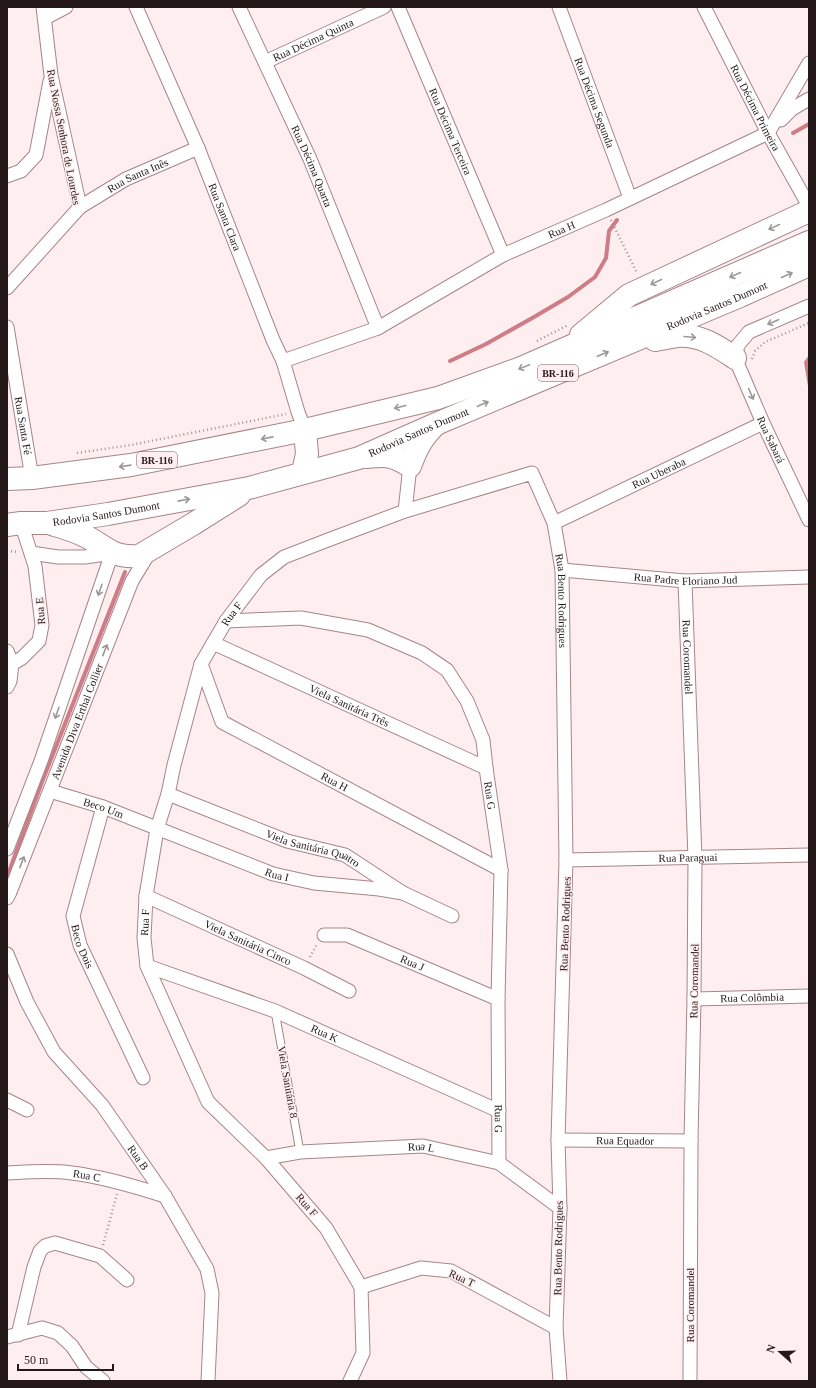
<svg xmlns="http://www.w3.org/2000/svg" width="816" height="1388" font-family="'Times New Roman',serif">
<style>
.water{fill:#ce7c85}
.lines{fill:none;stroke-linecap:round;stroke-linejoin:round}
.stream{stroke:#ce7c85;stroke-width:4}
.lane-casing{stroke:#a78587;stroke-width:9}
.street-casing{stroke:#a78587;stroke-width:15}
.highway-casing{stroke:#a78587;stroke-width:24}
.path{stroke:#a29495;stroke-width:2.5;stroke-dasharray:1 3;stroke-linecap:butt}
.lane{stroke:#fff;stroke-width:7}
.street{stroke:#fff;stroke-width:13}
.highway{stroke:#fff;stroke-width:22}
.oneway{stroke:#9d9798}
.labels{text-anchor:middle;stroke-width:3;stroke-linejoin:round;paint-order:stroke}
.shield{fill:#feeeef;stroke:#665859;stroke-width:1}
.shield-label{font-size:10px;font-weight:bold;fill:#251819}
.street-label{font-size:11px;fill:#251819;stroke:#feeeef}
</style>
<rect width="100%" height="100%" fill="#feeeef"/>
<path class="water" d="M809,355v37l-5,-30z"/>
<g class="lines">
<path class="stream" d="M793,133l16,-9
M450,361l36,-17 48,-27 34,-20 27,-20 11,-19 3,-27 8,-11
M7,877l35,-95 83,-210"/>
<defs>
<path id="lane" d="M275,1011l25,141"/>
<g id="street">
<path id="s1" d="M136,7l62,141 75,192 10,21 15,51 7,18"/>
<path id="s2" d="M239,7l71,152 68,169"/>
<path id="s3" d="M398,7l105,248"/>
<path id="s4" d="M559,7l71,191"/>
<path id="s5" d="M704,7l64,126 41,73"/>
<path d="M45,18l21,-11"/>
<path id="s6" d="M265,62l119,-55"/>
<path d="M781,120l11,-11 17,-10"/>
<path d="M7,176l14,-5 15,-16 14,-74"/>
<path id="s7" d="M80,207l46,-28 72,-31"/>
<path d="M7,288l73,-81 -29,-132 -8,-68"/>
<path id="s8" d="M809,306l-60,26 -11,13 -3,13 28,65 46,97"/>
<path id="s9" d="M7,327l25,151"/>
<path id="s10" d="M283,361l95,-33 125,-73 103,-45 162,-77 41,-70"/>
<path d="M405,511l5,-45"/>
<path id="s11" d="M554,523l209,-100"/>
<path id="s12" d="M562,570l123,11 124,-4"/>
<path id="s13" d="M685,581l10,277 -1,141 -3,142 -1,240"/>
<path id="s14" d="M226,621l75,-3 67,12 54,23 25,17 20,31 16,39 3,28 15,102 -3,129 1,164"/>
<path id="s15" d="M213,643l273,125"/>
<path d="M7,651l5,13"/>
<path id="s16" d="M201,664l21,58 279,148"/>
<path d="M7,687l3,-6 2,-17 10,-6 17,-17 3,-16 -7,-59 -14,-43"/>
<path id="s17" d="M50,791l53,16 170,67 41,9 65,6 24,4"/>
<path id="s18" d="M168,794l119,47 58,14 58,38 49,23"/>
<path id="s19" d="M103,807l-30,109 7,29 63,133"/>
<path d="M7,849l34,-88 71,-208 -27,4h-27l-27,-4"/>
<path id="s20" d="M566,860l243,-5"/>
<path id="s21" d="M146,896l158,72 45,23"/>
<path id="s22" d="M7,898l3,-6 122,-311 17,-28"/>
<path id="s23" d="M324,935h23l151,64"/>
<path id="s24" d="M7,954l20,48 27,50 48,53 63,91 42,73 5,24 -4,88"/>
<path id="s25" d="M147,966l128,45 224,100"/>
<path id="s26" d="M694,999l115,-3"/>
<path d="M7,1100l20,10"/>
<path id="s27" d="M558,1140l133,1"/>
<path id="s28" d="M266,1158l34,-6 123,-6 76,17 61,45"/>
<path id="s29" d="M7,1173c21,-1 43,-3 65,0 32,4 62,13 93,23"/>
<path d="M361,1287l60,-19 30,3 105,57"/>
<path d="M18,1335l16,-68 6,-16 5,-5 10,-3 45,13 27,24"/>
<path d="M7,1337l35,-9 16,5 14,13 14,21 17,14"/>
<path id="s30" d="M350,1381l13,-28 -2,-66 -35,-59 -60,-70 -58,-56 -61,-136 -3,-28 2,-42 11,-67 11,-35 6,-29 27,-101 25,-43 35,-46 23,-18 44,-17 77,-29 127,-38 22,50 8,47 4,290 -8,280 2,68 -4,120 4,53"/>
</g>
<g id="highway">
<path d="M581,335l48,-40 180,-84"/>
<path d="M655,340c7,-1 15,-3 22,-4 23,-2 40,10 58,22"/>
<path d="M367,457c21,-2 25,-2 43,9 7,-18 11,-27 25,-41"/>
<path d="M303,472l4,-18 -2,-24"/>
<path d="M7,479l25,-1 99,-13 174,-35 133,-32 83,-30 288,-126"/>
<path d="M52,524c12,4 24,7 35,13 21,11 25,21 52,19l54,-32 46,-29"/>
<path id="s31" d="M7,525l14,-2h26l61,-9 141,-26 110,-30 77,-34 304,-128 69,-31"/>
</g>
</defs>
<use href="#lane" class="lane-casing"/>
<use href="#street" class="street-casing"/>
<use href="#highway" class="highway-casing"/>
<path class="path" d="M611,220l26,53
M537,341l31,-16
M752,359l3,-8 10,-9 44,-19
M77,453l54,-8 155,-31
M7,551l11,1
M310,957l7,-13
M103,1245l14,-51"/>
<use href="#lane" class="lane"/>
<use href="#street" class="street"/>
<use href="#highway" class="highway"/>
</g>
<defs><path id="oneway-shaft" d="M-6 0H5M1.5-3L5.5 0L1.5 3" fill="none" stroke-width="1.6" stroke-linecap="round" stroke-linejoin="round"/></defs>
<g class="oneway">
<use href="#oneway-shaft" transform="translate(774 227) rotate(155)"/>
<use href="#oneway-shaft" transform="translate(735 275) rotate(156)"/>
<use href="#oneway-shaft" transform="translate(787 275) rotate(-24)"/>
<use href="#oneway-shaft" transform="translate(656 282) rotate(155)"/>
<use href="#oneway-shaft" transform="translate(773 322) rotate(157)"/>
<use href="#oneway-shaft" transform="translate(690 337) rotate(5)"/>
<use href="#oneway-shaft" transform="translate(603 354) rotate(-23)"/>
<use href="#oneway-shaft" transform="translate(524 367) rotate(158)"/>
<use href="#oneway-shaft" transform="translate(751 394) rotate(67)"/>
<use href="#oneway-shaft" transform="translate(483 404) rotate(-23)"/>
<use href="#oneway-shaft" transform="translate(400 407) rotate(166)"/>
<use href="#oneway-shaft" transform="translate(267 438) rotate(169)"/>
<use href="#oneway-shaft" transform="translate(125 466) rotate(172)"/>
<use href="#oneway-shaft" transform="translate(184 500) rotate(-11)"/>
<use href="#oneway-shaft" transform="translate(100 590) rotate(109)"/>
<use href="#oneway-shaft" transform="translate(105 650) rotate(-69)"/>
<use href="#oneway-shaft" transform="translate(57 713) rotate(109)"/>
<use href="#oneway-shaft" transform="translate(22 862) rotate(-69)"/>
</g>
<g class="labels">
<g class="shield">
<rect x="538" y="365" width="40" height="16" rx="3"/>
<rect x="137" y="452" width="40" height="16" rx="3"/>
</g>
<g class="shield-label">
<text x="558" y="377">BR-116</text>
<text x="157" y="464">BR-116</text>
</g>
<g class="street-label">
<text dy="4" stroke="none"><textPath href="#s6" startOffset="53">Rua Décima Quinta</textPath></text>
<text dy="4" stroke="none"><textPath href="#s4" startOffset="102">Rua Décima Segunda</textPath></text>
<text dy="4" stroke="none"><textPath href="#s5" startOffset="113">Rua Décima Primeira</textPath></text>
<text dy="4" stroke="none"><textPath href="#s3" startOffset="135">Rua Décima Terceira</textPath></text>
<text transform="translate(64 137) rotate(79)" y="4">Rua Nossa Senhora de Lourdes</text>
<text dy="4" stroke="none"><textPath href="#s2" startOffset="175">Rua Décima Quarta</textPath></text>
<text dy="4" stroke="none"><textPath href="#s7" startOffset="66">Rua Santa Inês</textPath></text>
<text dy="4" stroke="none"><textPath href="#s1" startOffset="228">Rua Santa Clara</textPath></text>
<text dy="4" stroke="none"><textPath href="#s10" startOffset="309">Rua H</textPath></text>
<text dy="4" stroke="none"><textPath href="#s31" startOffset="748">Rodovia Santos Dumont</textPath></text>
<text dy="4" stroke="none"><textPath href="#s9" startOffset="100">Rua Santa Fé</textPath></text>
<text dy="4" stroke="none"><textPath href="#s31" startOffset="424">Rodovia Santos Dumont</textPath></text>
<text dy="4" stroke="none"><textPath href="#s8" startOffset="185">Rua Sabará</textPath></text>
<text dy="4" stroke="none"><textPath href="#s11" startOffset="116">Rua Uberaba</textPath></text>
<text dy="4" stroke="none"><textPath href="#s31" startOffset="100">Rodovia Santos Dumont</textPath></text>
<text dy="4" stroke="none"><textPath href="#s12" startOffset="124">Rua Padre Floriano Jud</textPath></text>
<text dy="4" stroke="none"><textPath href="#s30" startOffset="1328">Rua Bento Rodrigues</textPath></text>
<text transform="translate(40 611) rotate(-95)" y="4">Rua E</text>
<text dy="4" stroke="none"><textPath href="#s30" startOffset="855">Rua F</textPath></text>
<text dy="4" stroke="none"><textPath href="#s13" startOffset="76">Rua Coromandel</textPath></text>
<text dy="4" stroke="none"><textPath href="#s15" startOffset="150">Viela Sanitária Três</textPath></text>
<text dy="4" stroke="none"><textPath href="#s22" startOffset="190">Avenida Diva Erthal Collier</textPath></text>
<text dy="4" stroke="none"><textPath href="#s16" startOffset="189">Rua H</textPath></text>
<text dy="4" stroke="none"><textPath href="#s14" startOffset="367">Rua G</textPath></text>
<text dy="4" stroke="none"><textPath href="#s17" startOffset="56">Beco Um</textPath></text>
<text dy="4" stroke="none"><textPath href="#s18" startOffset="155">Viela Sanitária Quatro</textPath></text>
<text dy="4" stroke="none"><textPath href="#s20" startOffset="122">Rua Paraguai</textPath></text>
<text dy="4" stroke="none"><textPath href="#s17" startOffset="242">Rua I</textPath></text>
<text dy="4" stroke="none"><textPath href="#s30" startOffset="531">Rua F</textPath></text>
<text transform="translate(565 924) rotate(-88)" y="4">Rua Bento Rodrigues</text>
<text dy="4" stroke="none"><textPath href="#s21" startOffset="112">Viela Sanitária Cinco</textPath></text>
<text dy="4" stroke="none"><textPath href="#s19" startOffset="145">Beco Dois</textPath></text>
<text dy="4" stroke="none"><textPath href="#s23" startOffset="94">Rua J</textPath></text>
<text transform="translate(694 981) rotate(-89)" y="4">Rua Coromandel</text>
<text dy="4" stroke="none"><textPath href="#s26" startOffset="58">Rua Colômbia</textPath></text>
<text dy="4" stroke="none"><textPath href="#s25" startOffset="190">Rua K</textPath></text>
<text transform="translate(288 1082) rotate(80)" y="4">Viela Sanitária 8</text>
<text dy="4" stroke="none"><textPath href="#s14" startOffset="691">Rua G</textPath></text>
<text dy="4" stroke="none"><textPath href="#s27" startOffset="67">Rua Equador</textPath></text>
<text dy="4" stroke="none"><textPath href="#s28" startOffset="156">Rua L</textPath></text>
<text dy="4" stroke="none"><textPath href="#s24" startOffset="244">Rua B</textPath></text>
<text dy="4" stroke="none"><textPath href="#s29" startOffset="80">Rua C</textPath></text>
<text transform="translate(307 1205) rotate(49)" y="4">Rua F</text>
<text transform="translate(558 1248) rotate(-89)" y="4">Rua Bento Rodrigues</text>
<text transform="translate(462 1278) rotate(25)" y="4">Rua T</text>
<text transform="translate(690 1305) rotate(-90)" y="4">Rua Coromandel</text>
</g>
</g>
<rect width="816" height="1388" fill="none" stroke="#251819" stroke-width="16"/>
<g transform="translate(780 1352) rotate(290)" stroke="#feeeef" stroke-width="3" paint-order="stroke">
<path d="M0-3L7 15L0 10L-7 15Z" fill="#251819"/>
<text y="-6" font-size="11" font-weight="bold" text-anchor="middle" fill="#251819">N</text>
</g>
<path d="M18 1364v6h95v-6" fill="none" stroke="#251819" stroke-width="2"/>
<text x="24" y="1364" font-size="12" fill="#251819" stroke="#feeeef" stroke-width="3" paint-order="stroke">50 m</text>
</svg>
